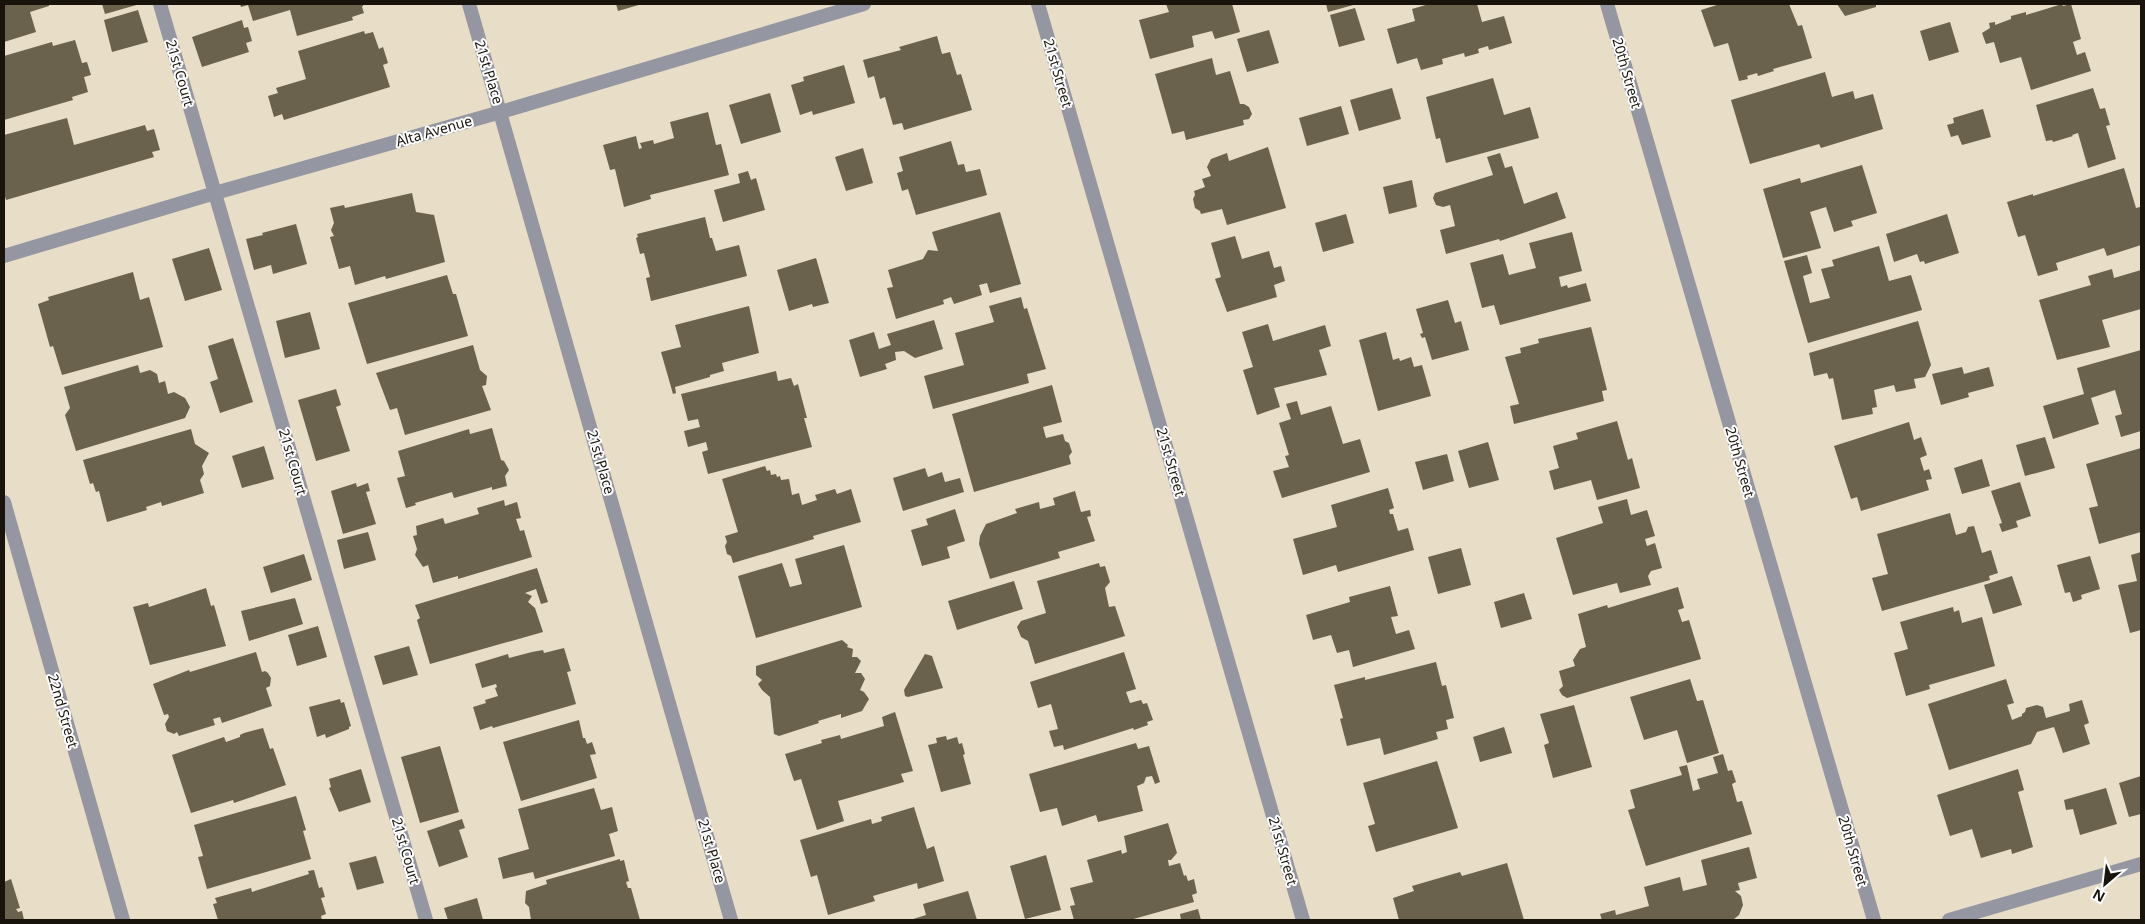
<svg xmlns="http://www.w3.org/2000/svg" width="2145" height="924" font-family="'Noto Sans',sans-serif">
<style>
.building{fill:#6b624d}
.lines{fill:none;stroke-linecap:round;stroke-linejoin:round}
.service{stroke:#9497a1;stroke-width:14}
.minor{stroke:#9497a1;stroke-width:14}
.labels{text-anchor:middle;stroke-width:4;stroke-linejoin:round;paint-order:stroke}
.street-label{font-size:14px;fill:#18140c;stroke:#fff}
</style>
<rect width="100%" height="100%" fill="#e8ddc6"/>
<path class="building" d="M4,4h45v2l-19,6 6,20 -32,10z
M102,4h38l-35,10z
M240,4h124l-2,3 2,6 -12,4 1,3 -56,16 -7,-26 -37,11 -5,-16 -7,2z
M616,4h26l-24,7z
M1166,4h66l8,28 -25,7 -3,-8 -20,5 2,11 -44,12 -11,-39 30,-8z
M1326,4h31l-29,8z
M1429,4h48l5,18 22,-6 8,27 -23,7 -1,-4 -10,3 1,4 -14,4 -1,-4 -22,6 1,5 -22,6 -4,-12 -20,6 -10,-35 28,-8 -3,-12z
M1720,4h69l9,22 4,-1 10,33 -39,11 1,2 -16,5 -1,-3 -10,3 1,3 -9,2 -11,-38 -14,4 -13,-37z
M1837,4h39v3l-31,9z
M2062,4l1,2 8,-2 10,35 -8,3 4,13 8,-3 6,19 -60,19 -10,-33 -21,6 -6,-21 -8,2 -4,-11 8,-5 -1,-5 6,-1v3l16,-6v-3l15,-4v3z
M1355,8l10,32 -26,7 -9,-32z
M138,10l10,32 -36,10 -8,-32z
M242,20l2,8 4,-1 4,14 -6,2 3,9 -47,15 -10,-30z
M1950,22l9,30 -30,9 -9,-30z
M1269,30l10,33 -32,9 -10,-33z
M364,31l1,3 8,-2 6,17 4,-2 5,16 -5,2 7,22 -106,33 -2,-6 -8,3 -6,-21 10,-3 -2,-5 30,-9 -8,-28z
M937,36l5,18 8,-2 7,23 4,-1 11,36 -68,20 -2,-7 -9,2 -8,-28 -5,2 -6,-23 -6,2 -5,-18 38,-10 -2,-3z
M75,40l7,23 5,-1 4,13 -7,2 4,15 -16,5 1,3 -69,20v-64l48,-14 1,4z
M1212,58l4,17 14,-4 10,33h4l5,3 3,7 -3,5 -6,1 1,5 -58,15 -2,-9 -12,3 -17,-60z
M844,65l11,38 -42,12 -1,-4 -12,4 -9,-30 13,-4 -1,-4z
M1825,72l7,25 21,-6 2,8 18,-5 10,35 -62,19 -2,-4 -69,20 -19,-64z
M1493,78l11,37 26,-8 9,31 -93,25 -6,-25 -4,1 -10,-42z
M1392,88l9,31 -42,12 -9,-31z
M2093,88l7,21 5,-1 5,17 -4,1 10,33 -28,9 -10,-35 -6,2 1,1 -20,6 -1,-2 -6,1 -10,-36z
M770,93l11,39 -40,12 -12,-39z
M1341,106l8,28 -42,12 -8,-28z
M1983,109l8,28 -29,8 -4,-10 -7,2 -4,-12 7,-2 -1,-5z
M708,112l8,33 5,-1 8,31 -79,20 1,4 -27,8 -9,-38 -5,1 -7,-25 33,-9 3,13 3,-1 -2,-5 13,-3 1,4 20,-6 -4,-16z
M67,118l7,27 71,-20 2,6 7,-2 6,21 -8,2 2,5 -148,43 -2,-7v-58z
M951,141l7,24 6,-1 2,8 14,-3 7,26 -71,20 -8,-26 -6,2 -5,-18 6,-2 -4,-14z
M1268,147l18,61 -59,17 -5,-16 -21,5 -1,-3 -5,-3 -2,-9 2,-4 -1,-4 11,-4 -3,-8 9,-3 -4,-9 4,-8 16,-6 2,8z
M863,148l10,35 -27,8 -11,-34z
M1500,153l5,15 7,-2 12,38 33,-12 9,26 -66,23 -1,-2 -53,15 -6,-24 15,-4 -5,-21 -7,2 -7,-2 -3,-7 2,-5 58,-18 -6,-18z
M1862,165l15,48 -26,8 2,5 -19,6 -8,-25 -16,5 11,36 -38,10 -20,-69 37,-11 1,5z
M2124,168l12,40 4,-1 1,4v34l-34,11 -3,-8 -48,15 2,7 -20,6 -13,-41 -7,2 -11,-35 26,-8v2z
M748,171l3,9 5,-2 9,32 -42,12 -9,-32 26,-7 -2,-9z
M1412,180l5,27 -28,7 -6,-27z
M412,193l4,19 18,3 11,47 -59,17 -1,-3 -30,9 -5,-19 -11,3 -9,-32 4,-1 -3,-6 3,-7 -4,-15 14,-3 1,3z
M1000,212l21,72 -31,9 -3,-10 -8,2 3,10 -28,9 -3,-7 -8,3 1,4 -48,15 -9,-31 6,-1 -5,-17 35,-11 5,-9 10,1 -6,-19z
M1346,214l8,29 -31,9 -8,-29z
M1947,214l12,39 -34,11 -1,-3 -4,1 -3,-8 -23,8 -8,-28z
M705,217l5,21h2l4,13 23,-6 8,31 -96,25 -5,-23 4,-1 -6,-24 -4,1 -4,-16 2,-1 -1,-3z
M296,224l11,40 -34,10 -2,-9 -17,5 -8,-31 17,-4 -1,-2z
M1572,232l10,39 -23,6 2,10 6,-2 1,3 18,-5 5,18 -91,24 -6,-20 -12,3 -12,-45 33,-9 6,21 27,-7 -7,-25z
M1235,236l7,23 27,-8 5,17 7,-2 4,15 -11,4 3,12 -50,15 -12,-33 6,-2 -10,-34z
M1879,246l10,35 22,-6 11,35 -114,33 -24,-82 23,-6 5,18 -9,3 7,27 20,-5 -9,-29 13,-3 -2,-6z
M209,248l13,42 -37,11 -13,-42z
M816,258l13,45 -16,4 -1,-3 -23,7 -12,-41z
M2112,269l2,9 27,-8v39l-39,11 8,27 -53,13 -18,-60 52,-15 -3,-9z
M133,272l7,28 9,-3 14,50 -101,28 -9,-29 -3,1 -12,-43 11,-4 -1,-3z
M447,275l6,19h3l12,42 -101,28 -19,-61z
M1021,297l3,12 3,-1 19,61 -19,5 2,9 -96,26 -9,-33 40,-11 -9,-32 39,-11 -5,-16z
M1448,300l7,23 6,-2 8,29 -37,10 -7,-23 -3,1 -2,-4 3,-1 -7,-24z
M749,306l10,47 -37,10 2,8 -14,4v2l-35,10 1,6 -3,1 -12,-42 20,-5 -6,-22z
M310,312l10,37 -35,9 -9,-37z
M934,320l9,29 -28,9 -11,-7 -9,1 1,8 -11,4 2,5 -27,8 -11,-37 25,-8 5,17 12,-4 -4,-11z
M1918,321l13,44 -6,12 -11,2 2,9 -20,4 -2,-7 -20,5 3,17 -5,1 1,6 -31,6 -9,-42 -4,1 -2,-6 -13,3 -5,-23z
M1268,324l5,17 52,-16 6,21 -12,4 8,25 -53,13 6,19 -23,8 -14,-45 10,-3 -11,-35z
M1591,327l16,63 -5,1 2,10 -90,23 -4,-18 9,-2 -14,-47 16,-4 -1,-5 19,-5 -1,-4z
M1386,332l7,28 6,-2 1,3 11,-4 3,10 8,-2 9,31 -53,15 -19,-71z
M233,338l20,64 -33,11 -10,-31 8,-3 -10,-33z
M473,345l7,25 7,6 -1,9 -4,1 9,24 -86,25 -8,-27 -7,2 -14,-37z
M2141,350v81l-20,6 -6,-21 7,-2 -7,-24 -24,8 8,26 -46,15 -10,-33 41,-12 -7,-26z
M138,365l2,8 10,-3 7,4 2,9 6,-2 3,13 6,-2 11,6 5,9 -5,11 -109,33 -11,-36 5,-7 -6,-21z
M1962,367l2,7 25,-7 5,19 -26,7 1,4 -28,8 -9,-31z
M776,371l2,10 13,-3 3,8 4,-2 9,34h-3l8,29 -104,27 -6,-22 6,-2 -2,-8 -18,5 -4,-16 16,-4 -2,-8 -10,2 -7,-27z
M1052,385l10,37 -19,5 3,11 17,-4 2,7 4,2 3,9 -3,4 2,8 -97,28 -22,-78z
M336,389l5,16 -5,2 14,44 -34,10 -18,-61z
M1297,401l4,14 30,-9 12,38 17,-5 10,33 -88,26 -9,-27 16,-4 -4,-11 4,-1 -10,-32 12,-4 -5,-15z
M1617,421l11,39 4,-2 8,30 -43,12 -6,-20 -37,10 -5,-19 10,-3 -6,-22 25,-7 -2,-6z
M1909,422l5,18 7,-3 6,18 -7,3 4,13 5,-2 3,10 -6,1 3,10 -68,21 -4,-14 -6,2 -17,-53z
M492,428l9,32 3,1 5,9 -4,6 2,10 -15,4v-3l-38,11 -2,-6 -37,11 1,2 -10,3 -9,-30 8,-2 -7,-25 71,-22 1,5z
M191,429l4,15 14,9 -7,13 2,8 -4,6 4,13 -42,13 -1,-4 -15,5 1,3 -40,12 -8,-31 -3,1 -3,-9 -3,1 -7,-24z
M2045,437l10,31 -30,8 -9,-31z
M1488,442l11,38 -30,8 -11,-37z
M264,446l10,33 -32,9 -10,-32z
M2141,448v84l-42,12 -10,-36 9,-2 -12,-42z
M1447,454l7,27 -31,9 -8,-28z
M1982,459l8,27 -28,8 -8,-26z
M765,466l2,5 3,-1 1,5 5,-1 1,3 3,-1 1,4 8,-1 3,16 7,-2 3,12 15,-5 -2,-5 20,-6 2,5 14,-5 10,33 -48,14 1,3 -81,24 -2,-7 -4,-2 -2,-8 2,-4 -2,-6 13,-4 -16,-53z
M925,468l3,9 14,-5 3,10 15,-4 4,14 -61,19 -10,-33z
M2020,482l11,34 -15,5 2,6 -16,5 -3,-8 3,-1 -11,-32z
M356,483l1,4 11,-4 2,8 -4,1 10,32 -33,10 -12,-43z
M1388,488l6,20 -5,2 1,4h3l5,17 10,-3 6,22 -76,22 -2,-7 -33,10 -10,-36 44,-12 -6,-22z
M1075,491l6,21 9,-2 1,6 -4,1 8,24 -37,11 2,6 -70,21 -11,-35 1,-8 6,-12 31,-11 -2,-4 24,-7 1,7 15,-4 -2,-7z
M1627,499l4,16 16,-5 8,26 -10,3 2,7 8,-3 7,25 -11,3 -3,5 3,9 -31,8 -3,-10 -44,12 -17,-57 47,-15 -5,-16z
M504,500l1,6 12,-4 4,16 -5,1 4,12 4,-1 8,27 -74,22v-3l-25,7 -5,-18 -5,2 -8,-12 2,-6 -4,-13 4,-1 -1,-9 27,-8 2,6 34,-10 -2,-6z
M955,509l10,32 -18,6 3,11 -28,8 -11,-36 17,-5 -2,-6z
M1950,513l6,22 10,-3 2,-5 6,-1 8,27 9,-3 7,23 -9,3 1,4 -108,31 -10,-33 16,-4 -11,-40z
M368,532l8,28 -32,9 -7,-29z
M844,545l18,62 -106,31 -18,-62 44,-13 8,24 12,-3 -7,-25z
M1461,548l10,37 -33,9 -10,-37z
M2141,552v78l-11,3 -12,-48 19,-4 -6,-26z
M304,554l8,26 -41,13 -8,-26z
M2090,556l10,33 -19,6 1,4 -9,3 -3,-10 -5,1 -8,-28z
M1099,563l1,4 5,-1 5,16 -5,6 4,19 6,-1 10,30 -90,28 -7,-23 -7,-4 -4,-10 4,-6 25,-8 -9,-32z
M537,568l11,34 -7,2 -5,-15 -11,4 7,3 -4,6 7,6 8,24 -113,32 -13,-44 3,-2 -5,-13z
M2012,576l10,29 -29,9 -9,-29z
M1014,581l9,28 -66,21 -9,-29z
M1390,586l8,30 -7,1 5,17 13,-4 6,19 -62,18 -4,-17 -12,3 -6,-18 -18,5 -7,-25 44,-13 -1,-5z
M1678,587l6,21 -6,2 4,12 7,-2 12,39 -134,39 -5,-3 -3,-5 4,-4 -4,-15 16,-5 -2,-6 7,-11 6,-2 -8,-33 29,-9 1,3z
M206,588l5,18 3,-1 12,41 -76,19 -17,-58 15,-4 1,4z
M1524,593l8,26 -31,9 -7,-26z
M295,598l8,26 -54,17 -8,-30z
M1953,607l1,5 5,-2 3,13 20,-6 13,49 -66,19 1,4 -24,7 -12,-43 14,-4 -8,-27z
M318,626l9,31 -30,9 -9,-31z
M842,640l6,5 -1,2 6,2 -1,8h5l4,4 -6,12h6l4,6 -5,11 4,2 5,7 -7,12 -21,7v-4l-23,7 1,2 -40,13 -5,-2 -4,-37 -8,-7 -4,-6 4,-4 -6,-5v-9z
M409,646l9,29 -35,10 -9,-29z
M564,648l7,23 -4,1 9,32 -83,24 -1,-2 -12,4 -7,-23 13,-4 -1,-3 13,-4 -3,-8 2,-1 -1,-3 -14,4 -7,-24 33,-10 1,4 23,-6 11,-2 1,3z
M256,652l6,20 3,-1 3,2 3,5 -1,8 -4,2 6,18 -50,17 -2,-6 -7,2 2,6 -36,11 -2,-4 -3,2 -7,-3 -2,-7 4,-7 -1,-3 -4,1 -11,-31 36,-14 1,2z
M1124,652l12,37 -10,3 4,11 11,-3 2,4 4,-1 6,17 -6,2 1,3 -14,5 -1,-2 -69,22 -1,-5 -9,2 -5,-16 9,-2 -7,-25 -13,4 -8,-26z
M925,654l7,2 11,32 -35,9 -3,-1 -1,-6z
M1436,662l6,24 4,-1 8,33 -8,2 2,9 -12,3 2,7 -54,16 -4,-17 -33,8 -7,-27 3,-1 -9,-33 31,-8v3z
M1690,679l7,22 6,-1 16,53 -32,10 -10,-33 -33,10 -14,-43z
M2006,679l8,24 -7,2 5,15 10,-4v-2l3,-2 1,-4 11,-3 6,2 3,11 24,-7 -1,-7 13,-4 7,23 -5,2 6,19 -27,9 -9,-26 -17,5 -6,12 -82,26 -21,-66z
M340,699l1,4 3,-1 7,24 -2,1v2l-23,9 -1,-4 -8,3 -8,-30z
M1574,705l18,62 -39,11 -9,-33 5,-2 -9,-29z
M895,712l18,59 -12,3 3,8 -66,19 6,20 -27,9 -16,-51 -7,2 -9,-27 37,-11 -1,-3 19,-5 1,4 43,-13 -2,-9z
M579,720l4,18h2l2,6 5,-2 4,12 -6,1 7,23 -76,23 -18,-59z
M1504,727l8,26 -32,9 -7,-25z
M263,728l7,21 3,-1 13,37 -52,18 -1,-3 -42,13 -19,-58 52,-18 2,5 14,-5v-2l4,-2z
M946,736l1,4 10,-3 2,7 3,-1 3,11 -2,1 8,29 -30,8 -13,-47 9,-2 -1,-5z
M1136,743l2,6 11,-3 11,36 -5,2 -3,-8 -6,1 -2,6 -7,3 6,25 -45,11 -2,-7 -34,11 -5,-18 -17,4 -11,-38z
M440,746l19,66 -39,11 -19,-66z
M1723,754l5,17 4,-1 4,12 -4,2 5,18 5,-1 10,33 -106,32 -18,-56 7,-2 -5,-18 52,-15 -3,-8 8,-2 6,26 7,-2 -3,-10 21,-6 -5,-16z
M1437,761l21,67 -82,24 -8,-26 7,-2 -12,-41z
M361,769l10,33 -32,10 -10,-24 2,-1 -2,-8z
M2018,769l6,21 -6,2 15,55 -21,7 -1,-5 -30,9 -9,-29 -22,7 -13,-41z
M2141,776v38l-12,3 -10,-34z
M594,788l7,22 11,-3 6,24 -9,3 6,22 -80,23 -2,-7 -30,7 -5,-21 31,-9 -11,-40z
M2106,788l11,36 -37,11 -7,-26 -7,1 -2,-10z
M296,796l10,34 -3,1 8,28 -104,30 -9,-32 5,-1 -9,-31z
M914,807l13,42 7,-3 10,35 -26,8 -1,-6 -44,13 2,5 -47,14 -11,-40 -6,2 -11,-37 71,-21 1,5 10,-3 -1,-4z
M462,819l3,9 -6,2 9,27 -29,10 -12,-36z
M1168,823l9,30 -6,7h-3l1,6 11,-3 4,13 2,-1 2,6 6,-2 3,14 -5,2 2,7 -64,18h-56l-4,-14 5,-1 -5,-17 23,-6 -6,-22 34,-10 1,4 5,-2 -3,-16z
M1749,847l8,31 -19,5 2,7 -5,1 6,5 2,9 -4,10 -5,4 -132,1 -2,-6 15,-4 1,5 33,-9 -5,-19 36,-10 3,14 24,-6 -6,-25z
M1046,855l15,55 -36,9 -15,-53z
M376,856l8,27 -27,7 -8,-27z
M620,859v2l4,-1 5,21 -3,1 2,6h3l9,32h-109l-2,-13 -4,-4 1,-12 21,-7 -1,-4z
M1507,863l17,57h-125l-6,-22 21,-7 -2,-5 48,-14 2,4z
M314,870l5,18 3,-1 3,10 -4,1 5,16 -5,2 1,4h-104l-5,-16 4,-1 -2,-5 36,-10 1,4 57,-18 -1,-3z
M11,879l9,29 -4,1 2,3 4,-1 2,9h-20v-38z
M968,891l9,29h-67l16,-5 -3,-11z
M477,898l6,22h-35l-4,-12z
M1198,909l3,11h-20l-1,-6z"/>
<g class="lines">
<path class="service" d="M160,4l266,916"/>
<path class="minor" d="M469,4l262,916
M1038,4l265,916
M1607,4l267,916
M4,256l211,-63 286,-81 363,-108
M4,502l119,418
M1949,920l192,-56"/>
</g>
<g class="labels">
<g class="street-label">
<text transform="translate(489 72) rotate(73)" y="5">21st Place</text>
<text transform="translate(180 73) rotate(74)" y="5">21st Court</text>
<text transform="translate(1058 73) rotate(74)" y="5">21st Street</text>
<text transform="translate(1627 73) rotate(74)" y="5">20th Street</text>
<text transform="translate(434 131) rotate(-16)" y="5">Alta Avenue</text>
<text transform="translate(293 462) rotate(74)" y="5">21st Court</text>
<text transform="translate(601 462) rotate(74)" y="5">21st Place</text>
<text transform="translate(1171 462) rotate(74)" y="5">21st Street</text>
<text transform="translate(1740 462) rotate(74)" y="5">20th Street</text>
<text transform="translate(63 711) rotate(74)" y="5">22nd Street</text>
<text transform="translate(406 851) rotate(74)" y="5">21st Court</text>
<text transform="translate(712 851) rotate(74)" y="5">21st Place</text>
<text transform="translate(1283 851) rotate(74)" y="5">21st Street</text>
<text transform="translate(1853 851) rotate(74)" y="5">20th Street</text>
</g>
</g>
<rect width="2145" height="924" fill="none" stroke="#18140c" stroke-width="10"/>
<g transform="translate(2105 884) rotate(208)" stroke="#ffffff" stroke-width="4" paint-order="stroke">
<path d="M0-4L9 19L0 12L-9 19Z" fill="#18140c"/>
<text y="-8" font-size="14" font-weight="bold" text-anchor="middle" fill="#18140c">N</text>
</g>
</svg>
